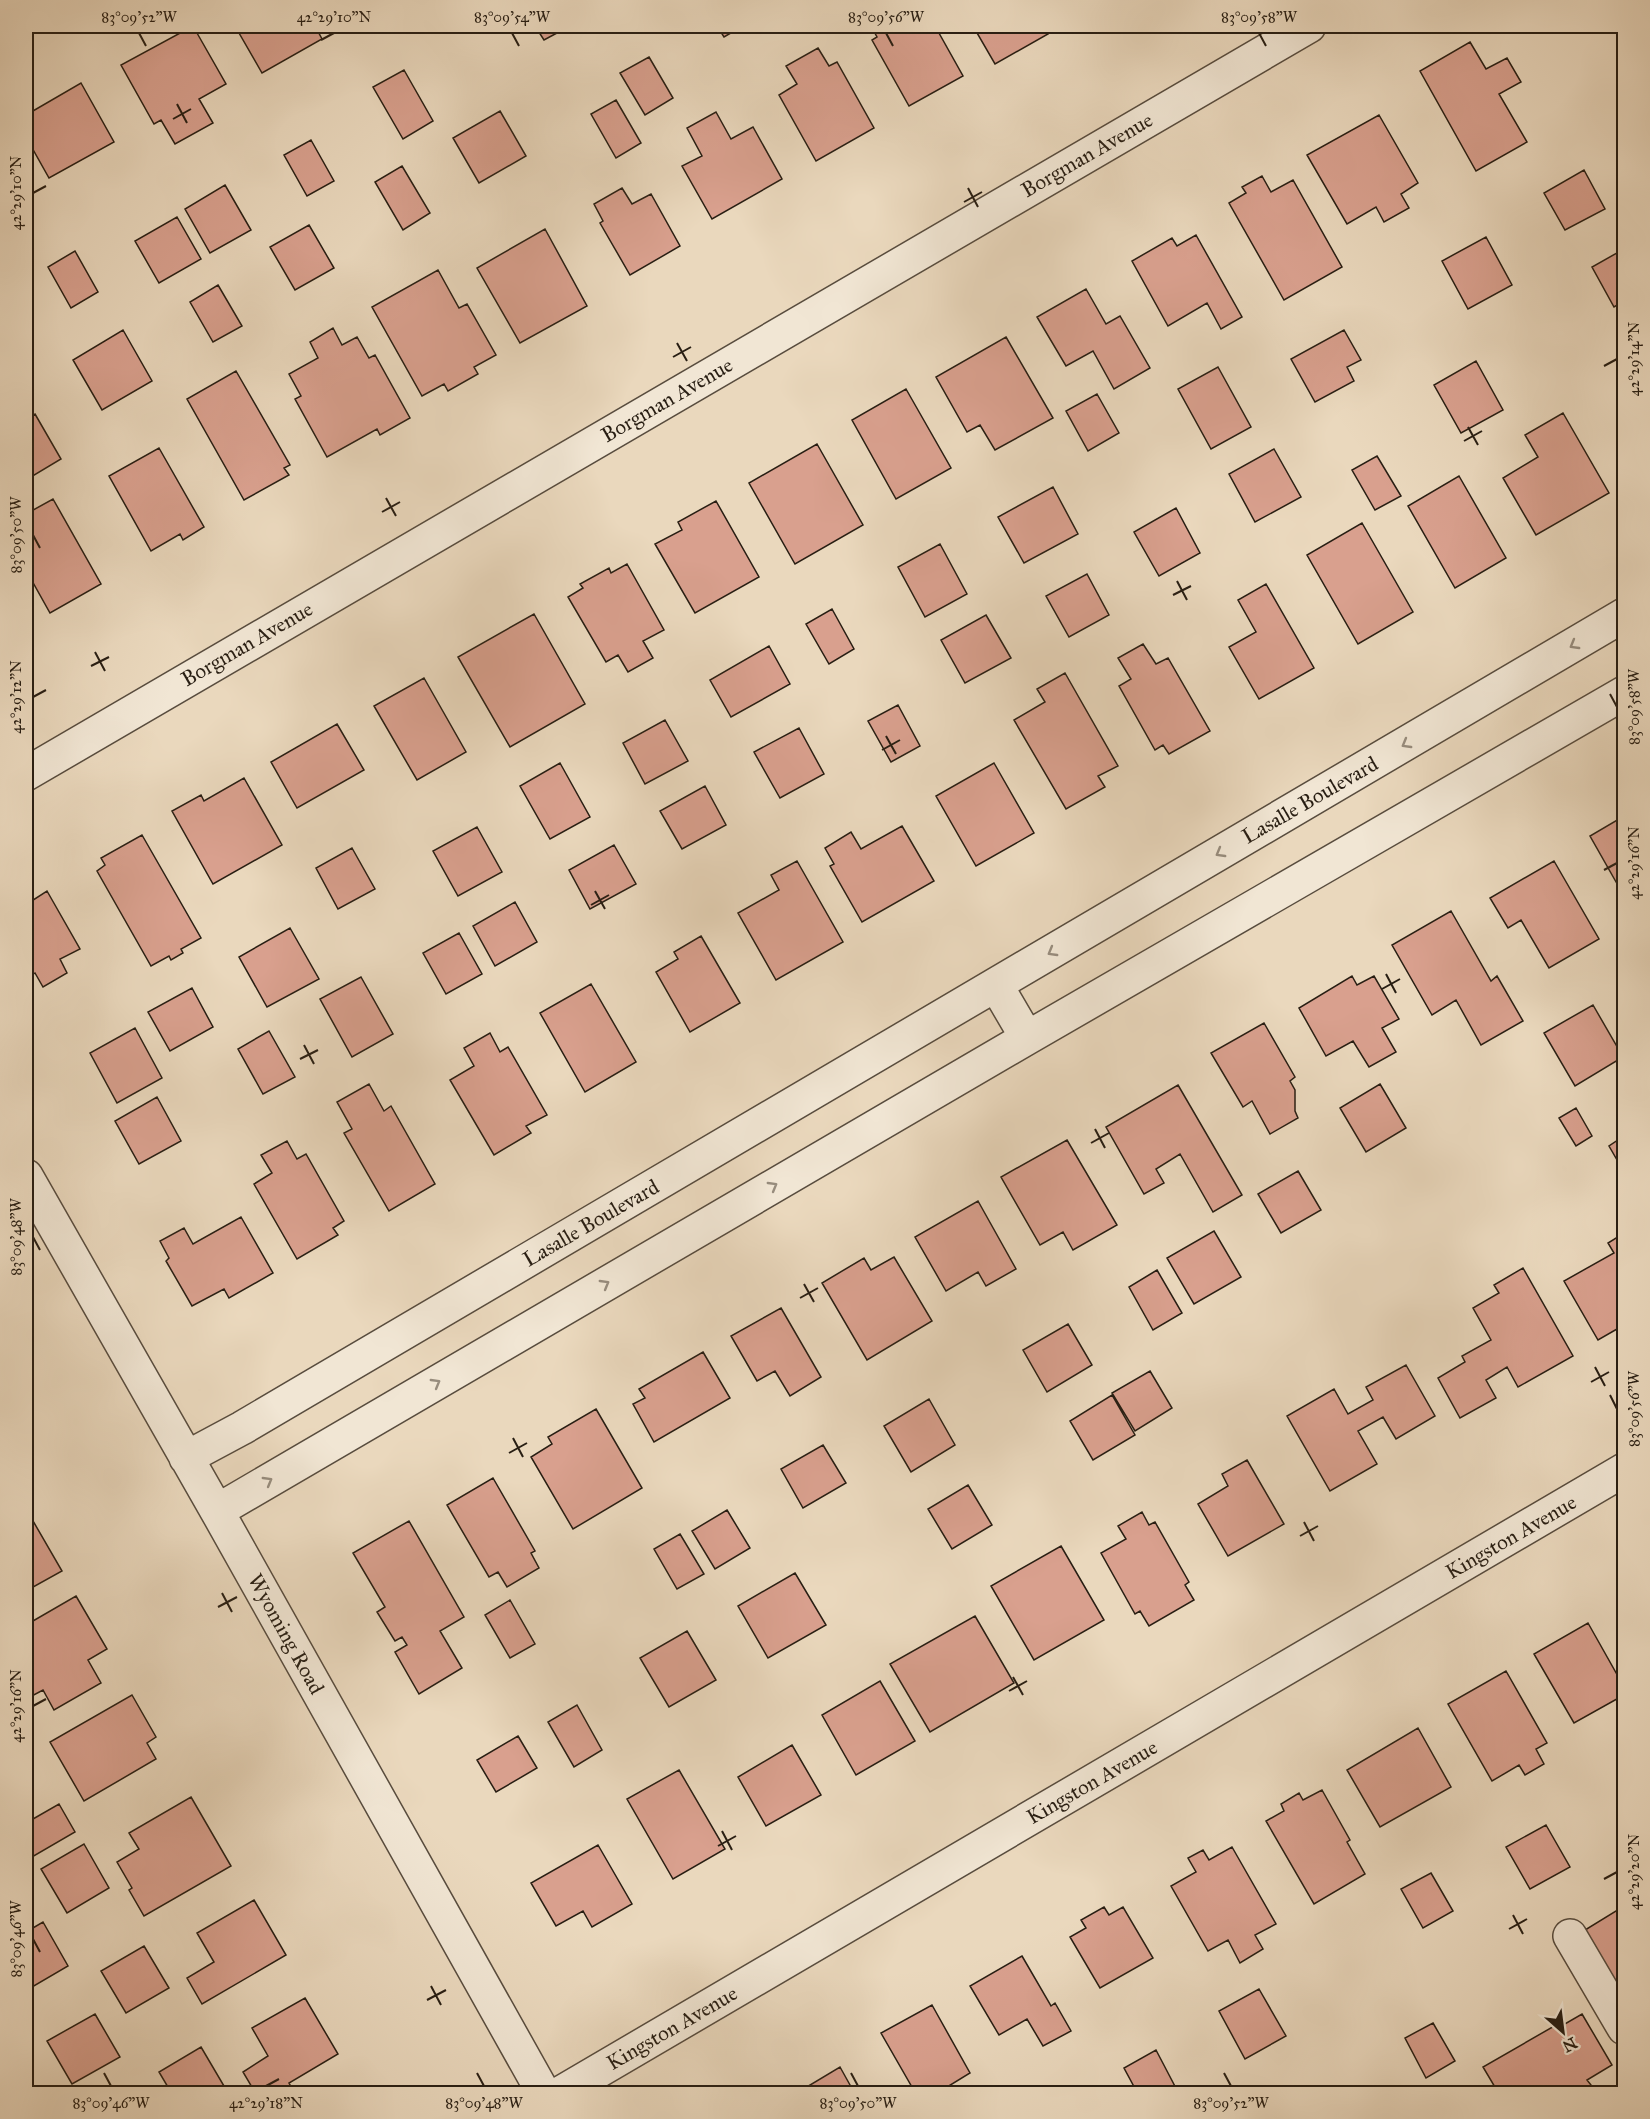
<svg xmlns="http://www.w3.org/2000/svg" width="1650" height="2119" font-family="'IM FELL Great Primer',serif">
<style>
.building{fill:#d9a08e;stroke:#281e13;stroke-width:1.5}
.lines{fill:none;stroke-linecap:round;stroke-linejoin:round}
.minor-casing{stroke:#584c3e;stroke-width:36}
.minor{stroke:#f1e6d4;stroke-width:33}
.oneway{stroke:#978c7d}
.ticks{fill:none;stroke:#281e13;stroke-width:2}
.labels{text-anchor:middle;stroke-width:4.5;stroke-linejoin:round;paint-order:stroke}
.street-label{font-size:21px;fill:#281e13;stroke:#f1e6d4}
.neatline{fill:none;stroke:#281e13;stroke-width:2}
.ticks-label{font-size:15px;text-anchor:middle;fill:#281e13}
</style>
<rect width="100%" height="100%" fill="#ead8bd"/>
<filter id="stains"><feTurbulence type="fractalNoise" baseFrequency=".00333" numOctaves="4"/><feColorMatrix values="0 0 0 0 .2 0 0 0 0 .09 0 0 0 0 .02 0 0 0 .5 -.17"/></filter>
<radialGradient id="worn" r=".72"><stop offset=".6" stop-color="#630" stop-opacity="0"/><stop offset="1" stop-color="#630" stop-opacity=".3"/></radialGradient>
<path class="building" d="M193,26l33,58 -27,15 14,24 -38,21 -14,-24 -7,4 -33,-59z
M235,26h80l7,13 -60,34z
M535,26h35l-26,14z
M717,26h26l-19,11z
M871,26h64l28,50 -54,30 -37,-66 5,-3z
M973,26h70l5,8 -53,30z
M1470,42l16,27 21,-11 14,24 -22,12 28,48 -51,29 -56,-100z
M818,48l11,18 8,-4 37,66 -58,33 -37,-66 18,-11 -11,-18z
M649,57l24,41 -28,17 -25,-42z
M404,70l29,51 -30,18 -30,-52z
M81,83l33,59 -65,36 -23,-41v-22z
M616,100l25,43 -25,15 -25,-44z
M500,111l26,45 -47,27 -26,-45z
M716,112l15,27 22,-12 29,52 -70,40 -30,-53 20,-10 -15,-28z
M1379,115l39,68 -17,11 8,14 -25,14 -8,-15 -29,17 -40,-69z
M311,140l23,41 -27,15 -23,-41z
M402,166l28,47 -27,17 -28,-48z
M1584,170l21,39 -40,21 -21,-37z
M1262,176l9,16 22,-12 49,87 -58,33 -55,-97 17,-10 -4,-6z
M225,185l26,45 -41,23 -25,-44z
M622,188l10,16 19,-10 29,52 -50,29 -30,-52 3,-2 -9,-17z
M177,217l24,42 -42,24 -24,-42z
M309,225l25,43 -39,22 -25,-43z
M545,229l42,77 -67,37 -43,-75z
M1196,235l46,82 -21,12 -14,-26 -39,23 -36,-65 40,-23 5,8z
M1486,237l26,48 -44,24 -26,-48z
M1624,249v52l-10,6 -22,-40z
M75,251l23,41 -27,16 -23,-41z
M438,270l21,38 8,-4 29,51 -22,12 4,7 -30,17 -4,-7 -22,12 -50,-89z
M218,285l24,41 -29,16 -23,-40z
M1086,289l20,35 14,-8 30,52 -36,21 -21,-38 -27,15 -29,-49z
M333,328l9,17 15,-8 12,21 6,-3 35,63 -30,17 -3,-6 -50,28 -32,-58 6,-3 -12,-22 29,-16 -8,-16z
M123,330l29,51 -50,29 -29,-50z
M1344,330l17,30 -14,7 7,14 -39,21 -24,-43z
M1006,337l47,81 -58,32 -15,-25 -13,7 -31,-55z
M1476,361l27,49 -42,23 -27,-48z
M1218,367l33,60 -40,22 -33,-60z
M236,371l54,94 -6,3 5,7 -45,25 -57,-101z
M906,389l45,79 -55,31 -44,-79z
M1097,394l22,39 -31,18 -22,-40z
M1563,413l46,80 -73,42 -33,-57 35,-21 -13,-22z
M35,414l26,45 -35,21v-60z
M817,444l46,81 -68,39 -46,-81z
M159,448l45,79 -21,13 -3,-6 -29,17 -42,-75z
M1274,449l27,48 -46,25 -26,-48z
M1377,456l24,40 -26,14 -23,-40z
M1459,476l47,82 -51,30 -47,-82z
M1053,487l25,47 -54,29 -26,-46z
M53,499l48,85 -51,29 -24,-43v-56z
M716,501l43,76 -64,36 -40,-69 27,-14 -4,-8z
M1176,508l24,45 -41,23 -25,-44z
M1362,523l51,89 -55,32 -51,-89z
M940,544l27,50 -42,23 -27,-50z
M627,564l37,66 -21,11 10,17 -25,14 -10,-17 -12,7 -38,-65 15,-9 -3,-4 29,-16 2,5z
M1087,574l22,41 -40,22 -23,-41z
M1266,584l48,84 -55,31 -30,-52 27,-15 -18,-32z
M832,609l22,40 -25,15 -23,-40z
M534,614l51,90 -75,43 -52,-90z
M986,615l25,43 -46,25 -24,-43z
M1143,644l13,20 12,-6 42,73 -41,23 -6,-9 -8,5 -36,-64 12,-7 -13,-21z
M769,646l21,38 -59,33 -21,-37z
M1065,673l53,93 -20,10 7,11 -39,22 -52,-89 31,-18 -8,-13z
M424,678l42,74 -49,28 -43,-74z
M898,705l22,41 -29,16 -23,-41z
M665,720l23,41 -43,23 -22,-41z
M337,724l27,46 -67,38 -26,-46z
M799,728l25,46 -44,24 -26,-46z
M560,763l30,54 -40,22 -30,-53z
M994,763l40,70 -58,33 -40,-70z
M244,778l38,67 -69,39 -41,-73 29,-16 3,6z
M705,786l21,39 -44,24 -22,-38z
M1624,816v80l-34,-60z
M902,826l32,55 -72,41 -32,-56 4,-2 -9,-16 26,-16 10,17z
M477,827l25,45 -44,24 -25,-45z
M142,835l59,103 -20,11 2,4 -12,7 -2,-4 -18,10 -54,-95 8,-6 -4,-7z
M614,845l22,39 -46,25 -21,-39z
M352,848l23,41 -37,20 -22,-41z
M797,861l46,81 -67,38 -38,-67 41,-23 -8,-15z
M1554,861l45,78 -50,29 -28,-48 -13,8 -18,-30z
M47,891l33,58 -20,10 7,14 -24,14 -8,-14 -9,6v-68l7,-4 -3,-5z
M515,902l22,40 -42,24 -22,-40z
M1451,911l40,70 6,-5 26,45 -42,24 -25,-45 -24,15 -40,-70z
M290,928l29,51 -52,28 -28,-50z
M459,933l23,41 -36,20 -23,-41z
M701,936l39,67 -50,29 -34,-60 22,-13 -4,-7z
M1352,976l5,9 17,-9 25,43 -17,9 14,24 -27,15 -16,-26 -27,15 -27,-48z
M361,977l32,57 -41,23 -32,-58z
M591,984l45,78 -51,30 -45,-79z
M192,988l21,39 -43,24 -22,-39z
M1593,1005l30,52 -48,29 -31,-53z
M1264,1023l31,54 -5,4 5,9v21l3,7 -28,16 -18,-33 -9,6 -32,-54z
M135,1028l27,50 -45,25 -27,-50z
M269,1031l26,46 -32,17 -25,-45z
M490,1033l10,19 8,-5 39,68 -21,11 5,7 -37,22 -44,-75 24,-14 -10,-18z
M369,1084l15,27 7,-5 44,78 -46,27 -45,-78 8,-4 -15,-27z
M1380,1084l26,44 -40,24 -26,-44z
M1178,1085l64,110 -29,17 -33,-58 -24,15 8,14 -20,11 -38,-67z
M157,1097l24,44 -42,23 -24,-43z
M1576,1108l16,28 -16,10 -17,-28z
M1624,1136v36l-15,-26z
M1067,1140l50,85 -44,25 -10,-18 -23,13 -39,-68z
M287,1141l10,18 9,-5 38,67 -11,7 5,7 -41,24 -43,-75 18,-11 -11,-18z
M1298,1171l23,39 -40,23 -23,-39z
M978,1201l38,68 -30,17 -8,-14 -32,19 -31,-54z
M241,1217l32,56 -44,25 -5,-9 -32,17 -26,-45 3,-3 -9,-17 24,-13 9,16z
M1214,1231l27,46 -47,27 -27,-46z
M1624,1233v92l-26,15 -34,-59 50,-28 -6,-10z
M894,1257l38,64 -65,39 -45,-77 42,-25 7,12z
M1523,1268l50,88 -55,31 -11,-20 -21,13 10,18 -36,20 -22,-40 27,-16 -3,-6 29,-16 -18,-32 26,-15 -5,-8z
M1157,1270l25,43 -29,17 -24,-43z
M781,1308l40,69 -31,19 -15,-25 -18,10 -26,-45z
M1068,1324l24,41 -45,27 -24,-42z
M703,1352l27,46 -76,44 -21,-38 12,-6 -6,-9z
M1406,1365l29,51 -39,23 -13,-22 -25,14 19,33 -47,27 -43,-75 47,-27 14,25 25,-14 -7,-13z
M1150,1371l22,37 -37,23 -23,-38z
M1112,1395l23,40 -42,25 -23,-39z
M929,1399l26,46 -44,27 -27,-46z
M596,1409l46,79 -69,41 -42,-72 21,-13 -4,-7z
M823,1445l23,38 -43,25 -22,-39z
M1247,1460l37,64 -56,32 -30,-52 30,-18 -6,-12z
M493,1478l42,73 -4,2 8,15 -32,19 -9,-15 -9,5 -42,-72z
M968,1485l24,40 -40,24 -24,-40z
M727,1510l23,38 -35,21 -23,-38z
M1142,1512l7,13 6,-3 34,60 -4,3 9,15 -45,26 -9,-15 -5,3 -34,-61 25,-14 -8,-13z
M29,1514l33,57 -36,20v-75z
M409,1521l55,96 -24,14 22,37 -43,26 -24,-42 12,-7 -5,-8 -7,4 -18,-29 8,-5 -32,-54z
M680,1534l24,40 -27,15 -23,-40z
M1061,1546l43,74 -70,40 -43,-74z
M795,1573l31,52 -58,33 -30,-52z
M76,1596l31,53 -19,11 13,23 -47,27 -11,-20 -13,7 -4,-8v-64z
M510,1600l25,44 -25,14 -25,-43z
M975,1616l39,67 -84,49 -40,-68z
M1588,1623l36,64v8l-50,28 -40,-69z
M687,1631l29,49 -47,27 -29,-49z
M1506,1671l41,72 -11,6 8,15 -19,11 -6,-10 -27,16 -44,-77z
M880,1681l35,60 -59,34 -34,-60z
M132,1695l24,42 -9,6 9,16 -72,42 -34,-59z
M577,1705l25,45 -28,17 -26,-45z
M1418,1728l33,59 -71,40 -33,-57z
M518,1736l19,32 -41,24 -19,-32z
M792,1745l29,50 -55,31 -28,-49z
M679,1770l46,79 -52,30 -46,-80z
M1322,1790l28,50 -3,2 18,32 -51,30 -48,-83 18,-10 -3,-7 18,-11 4,7z
M191,1797l40,69 -87,50 -15,-26 3,-2 -15,-26 22,-13 -10,-16z
M59,1804l16,28 -43,25 -6,-11v-23z
M1546,1825l24,42 -40,22 -24,-42z
M84,1844l25,44 -42,25 -26,-44z
M598,1845l34,59 -40,23 -9,-16 -27,15 -25,-43z
M1232,1847l44,77 -21,11 8,14 -23,14 -12,-23 -20,11 -37,-65 25,-14 -8,-14 15,-8 6,10z
M1431,1873l22,38 -30,17 -22,-39z
M254,1900l32,55 -84,49 -15,-26 27,-16 -17,-29z
M1624,1906v91l-39,-67z
M1104,1907l5,8 14,-8 30,51 -53,30 -30,-51 16,-9 -5,-8z
M43,1922l25,44 -41,24 -1,-58z
M144,1946l25,42 -43,25 -25,-42z
M1022,1956l29,50 4,-3 16,28 -28,15 -16,-27 -28,16 -29,-49z
M1259,1989l27,47 -41,23 -26,-48z
M305,1998l33,56 -49,29 6,11h-39l-13,-22 25,-16 -16,-28z
M932,2005l38,68 -23,14 4,7h-35l-35,-61z
M95,2014l25,43 -48,27 -25,-43z
M1582,2014l30,51 -25,15 4,5 -16,9h-76l-16,-27 73,-42 2,3z
M1433,2023l22,38 -29,17 -21,-40z
M201,2047l23,39 -13,8h-39l-13,-22z
M1156,2050l23,44h-41l-14,-26z
M840,2067l15,27h-60z"/>
<g class="lines">
<defs>
<path id="minor" d="M26,774l1283,-748
M996,985l31,53
M26,1176l191,335 327,583
M186,1458l56,-30 1382,-813
M217,1511l810,-473 597,-345
M1570,1936l54,92
M559,2094l1065,-624"/>
</defs>
<use href="#minor" class="minor-casing"/>
<use href="#minor" class="minor"/>
</g>
<defs><path id="oneway-chevron" d="M-2-3.5L2.5 0L-2 3.5" fill="none" stroke-width="1.6" stroke-linecap="round" stroke-linejoin="round" transform="scale(1.5)"/></defs>
<g class="oneway">
<use href="#oneway-chevron" transform="translate(1574 645) rotate(150)"/>
<use href="#oneway-chevron" transform="translate(1406 744) rotate(150)"/>
<use href="#oneway-chevron" transform="translate(1220 853) rotate(150)"/>
<use href="#oneway-chevron" transform="translate(1052 952) rotate(150)"/>
<use href="#oneway-chevron" transform="translate(773 1186) rotate(-30)"/>
<use href="#oneway-chevron" transform="translate(605 1284) rotate(-30)"/>
<use href="#oneway-chevron" transform="translate(436 1383) rotate(-30)"/>
<use href="#oneway-chevron" transform="translate(268 1481) rotate(-30)"/>
</g>
<path class="ticks" d="M139,33l7,13M512,33l7,13M886,33l7,13M1259,33l7,13M321,40l13,-7M177,104l10,19M173,119l18,-10M968,188l10,19M33,193l13,-7M964,202l18,-10M677,343l10,18M673,357l18,-10M1604,366l13,-7M1468,427l10,18M1464,441l18,-10M386,498l10,18M382,512l18,-10M33,535l7,13M1177,581l10,19M1173,595l18,-9M95,652l10,19M91,666l18,-9M1610,694l7,13M33,697l13,-7M886,736l10,18M882,750l18,-10M1604,870l13,-7M595,891l10,18M591,905l18,-10M1386,974l10,19M1382,989l18,-10M304,1045l10,19M300,1059l18,-9M1095,1129l10,19M1091,1143l18,-10M33,1237l7,13M804,1284l10,18M800,1298l18,-10M1595,1367l10,19M1591,1382l18,-10M1610,1395l7,14M513,1438l10,19M509,1453l18,-10M1304,1522l10,19M1300,1536l18,-10M222,1593l10,19M218,1607l19,-10M1013,1677l10,18M1009,1691l18,-10M33,1706l13,-7M722,1831l10,19M718,1846l18,-10M1604,1879l13,-7M1513,1915l10,19M1509,1929l18,-10M33,1939l7,13M431,1986l10,19M427,2000l19,-10M104,2073l7,13M477,2073l7,13M851,2073l7,13M1224,2073l7,13M266,2086l13,-7"/>
<g class="labels">
<g class="street-label">
<text transform="translate(1087 155) rotate(-30)" y="7">Borgman Avenue</text>
<text transform="translate(667 400) rotate(-30)" y="7">Borgman Avenue</text>
<text transform="translate(247 644) rotate(-30)" y="7">Borgman Avenue</text>
<text transform="translate(1310 800) rotate(-30)" y="7">Lasalle Boulevard</text>
<text transform="translate(591 1223) rotate(-30)" y="7">Lasalle Boulevard</text>
<text transform="translate(1511 1537) rotate(-30)" y="7">Kingston Avenue</text>
<text transform="translate(286 1634) rotate(61)" y="7">Wyoming Road</text>
<text transform="translate(1092 1782) rotate(-30)" y="7">Kingston Avenue</text>
<text transform="translate(672 2028) rotate(-30)" y="7">Kingston Avenue</text>
</g>
</g>
<rect width="1650" height="2119" fill="none" stroke="#ead8bd" stroke-width="66"/>
<g transform="translate(1563 2032) rotate(152)" stroke="#f1e6d4" stroke-width="4.5" paint-order="stroke">
<path d="M0-4.5L10 22L0 15L-10 22Z" fill="#281e13"/>
<text y="-9" font-size="16" font-weight="bold" text-anchor="middle" fill="#281e13">N</text>
</g>
<rect x="33" y="33" width="1584" height="2053" class="neatline"/>
<g class="ticks-label">
<text x="139" y="22">83°09'52"W</text>
<text x="334" y="22">42°29'10"N</text>
<text x="512" y="22">83°09'54"W</text>
<text x="886" y="22">83°09'56"W</text>
<text x="1259" y="22">83°09'58"W</text>
<text transform="translate(16 193) rotate(-90)" y="5">42°29'10"N</text>
<text transform="translate(1634 359) rotate(-90)" y="5">42°29'14"N</text>
<text transform="translate(16 535) rotate(-90)" y="5">83°09'50"W</text>
<text transform="translate(16 697) rotate(-90)" y="5">42°29'12"N</text>
<text transform="translate(1634 707) rotate(-90)" y="5">83°09'58"W</text>
<text transform="translate(1634 863) rotate(-90)" y="5">42°29'16"N</text>
<text transform="translate(16 1237) rotate(-90)" y="5">83°09'48"W</text>
<text transform="translate(1634 1409) rotate(-90)" y="5">83°09'56"W</text>
<text transform="translate(16 1706) rotate(-90)" y="5">42°29'16"N</text>
<text transform="translate(1634 1872) rotate(-90)" y="5">42°29'20"N</text>
<text transform="translate(16 1939) rotate(-90)" y="5">83°09'46"W</text>
<text x="111" y="2108">83°09'46"W</text>
<text x="266" y="2108">42°29'18"N</text>
<text x="484" y="2108">83°09'48"W</text>
<text x="858" y="2108">83°09'50"W</text>
<text x="1231" y="2108">83°09'52"W</text>
</g>
<rect width="100%" height="100%" filter="url(#stains)"/>
<rect width="100%" height="100%" fill="url(#worn)"/>
</svg>
